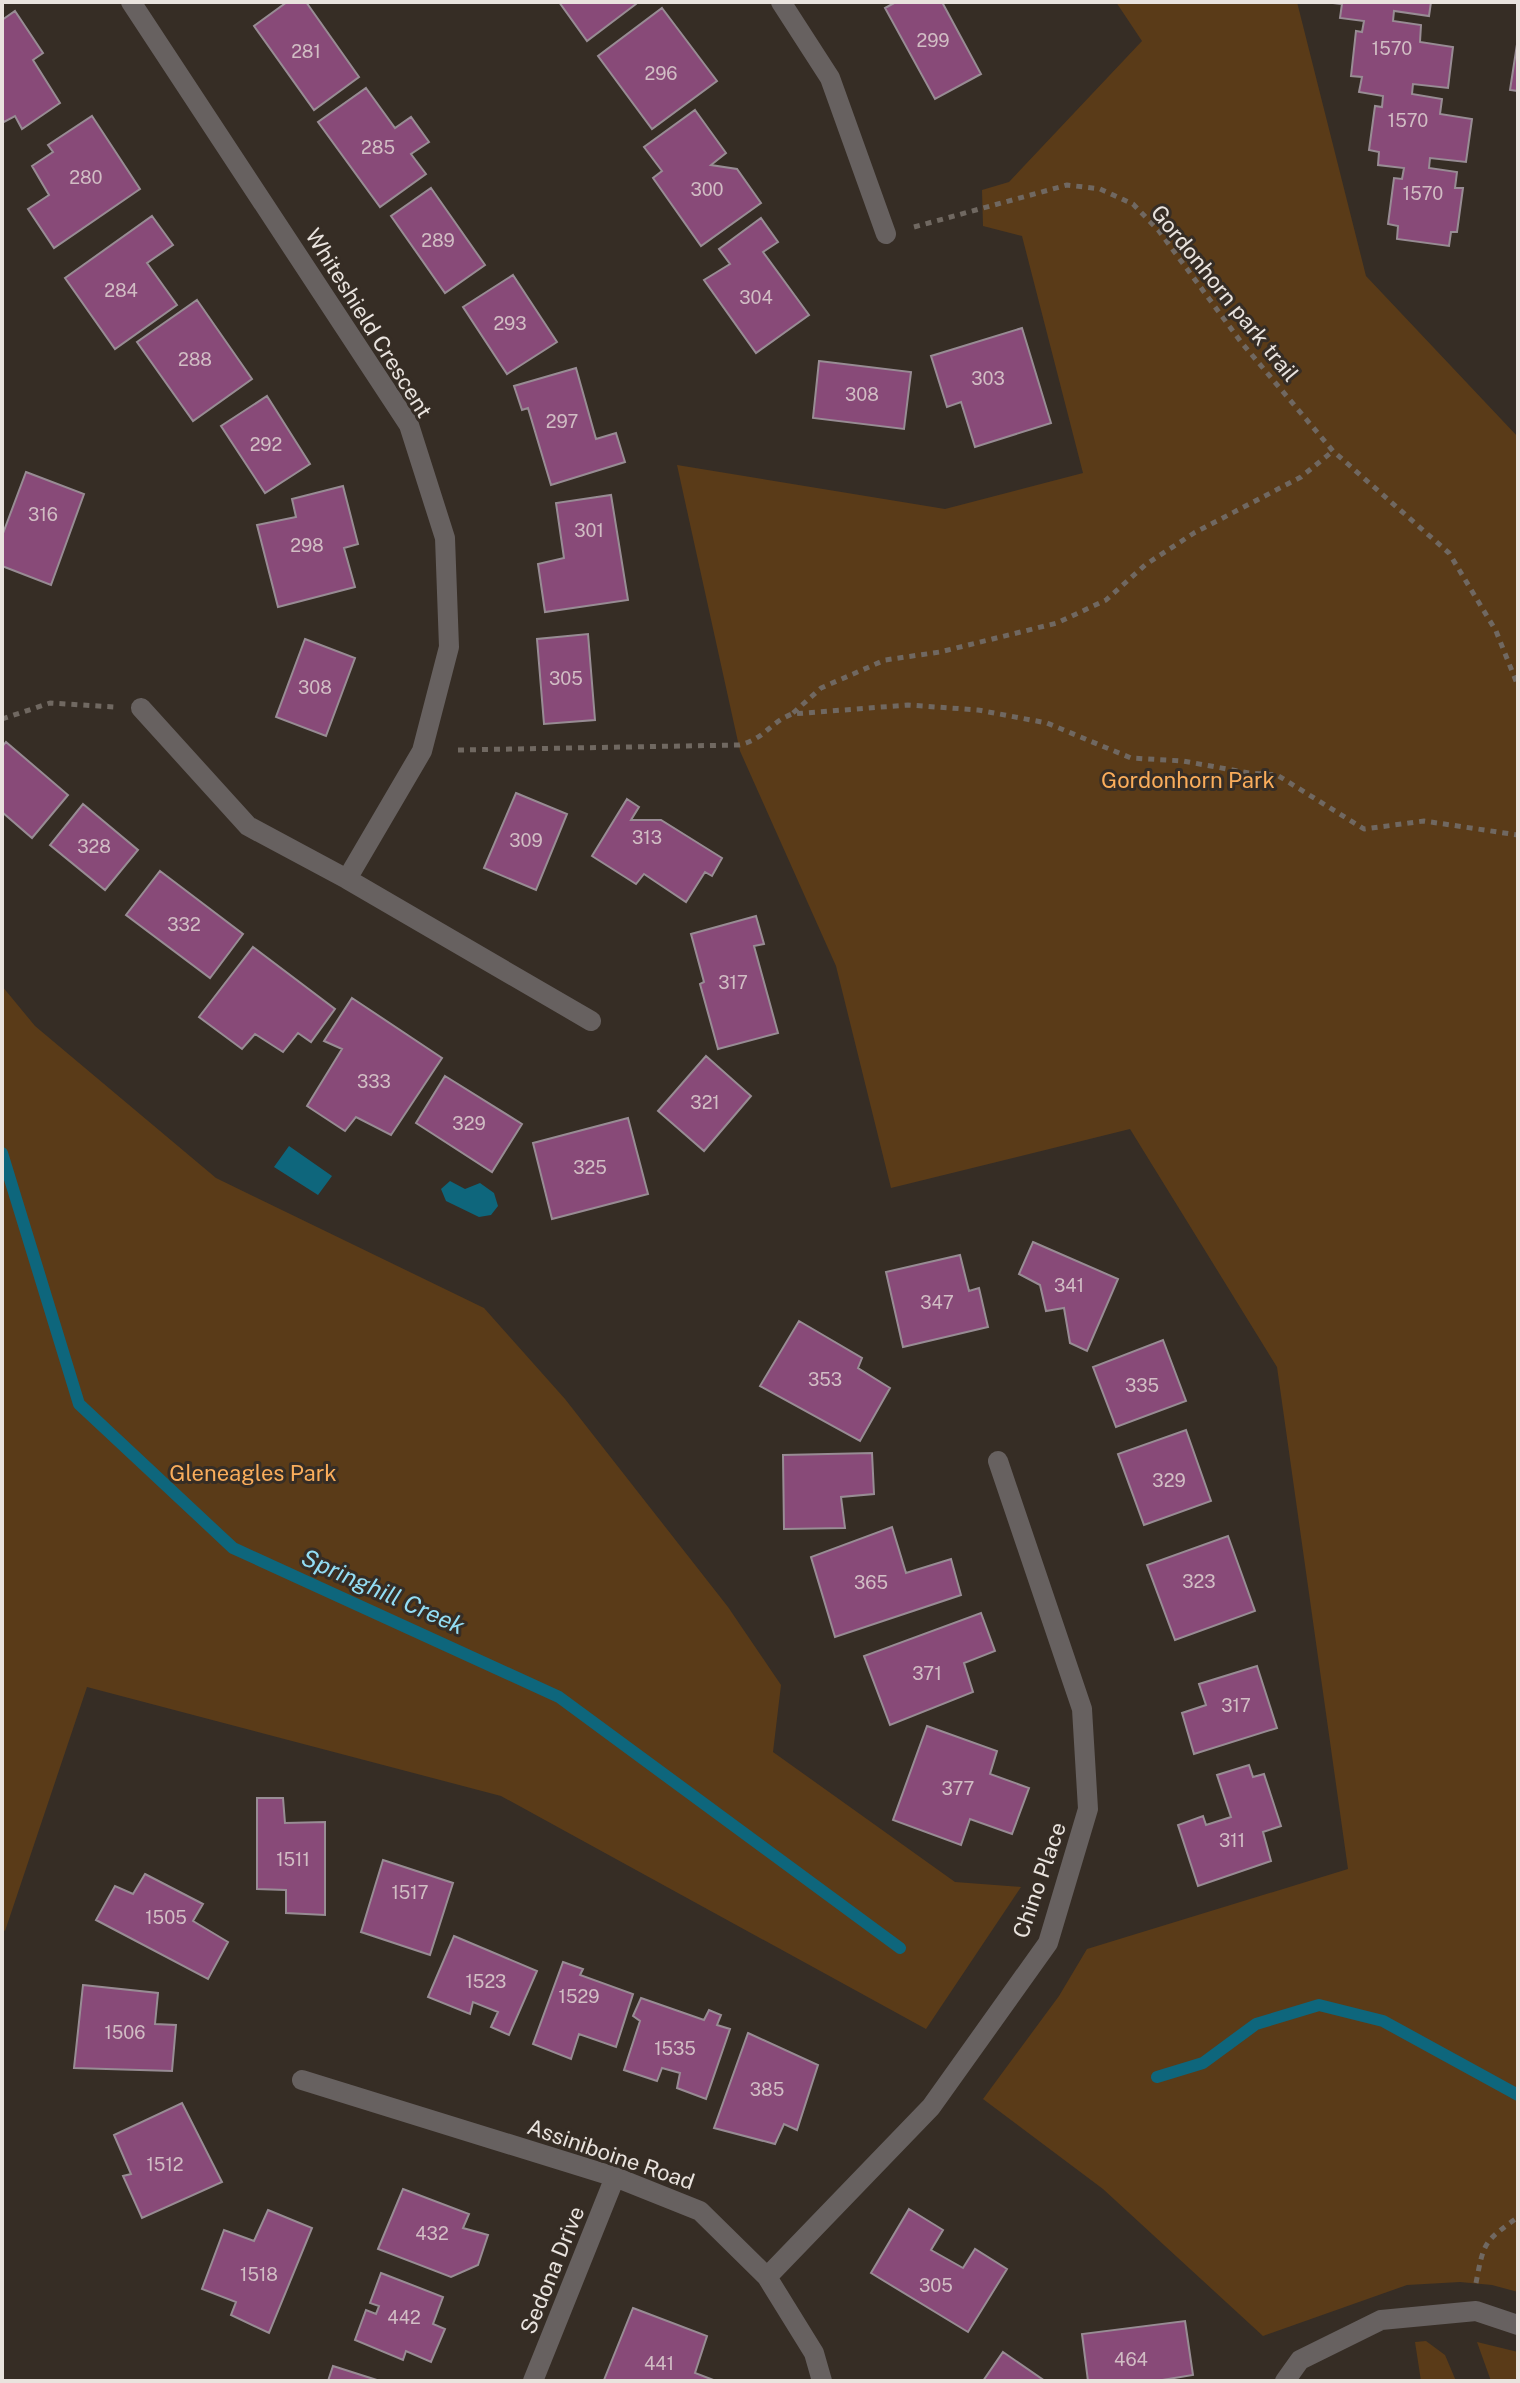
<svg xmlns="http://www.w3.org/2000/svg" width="1520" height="2383" font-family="'Public Sans',sans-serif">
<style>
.green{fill:#5a3b18}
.water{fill:#0e667c}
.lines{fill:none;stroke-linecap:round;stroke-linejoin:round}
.stream{stroke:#0e667c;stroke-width:12}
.building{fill:#884a78;stroke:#988c94;stroke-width:2}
.path{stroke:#706861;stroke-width:5;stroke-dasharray:6 6;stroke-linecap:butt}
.minor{stroke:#676160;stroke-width:20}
.labels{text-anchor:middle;stroke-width:6;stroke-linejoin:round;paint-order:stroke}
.number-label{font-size:18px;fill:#d1bdc4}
.street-label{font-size:22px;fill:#e9e3de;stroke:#362d25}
.park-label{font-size:22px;fill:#faad5b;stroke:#362d25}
.water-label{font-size:24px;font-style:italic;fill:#93ddf4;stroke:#362d25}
</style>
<rect width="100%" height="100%" fill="#362d25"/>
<path class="green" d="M1116,2h181l69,274 152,161v1855l-26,-7 -32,-3 -53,3 -144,51 -160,-147 -120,-90 76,-103 28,-47 261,-80 -71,-502 -147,-238 -239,59 -55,-222 -96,-215 -63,-286 268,44 138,-36 -61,-237 -39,-10 -1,-36 27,-8 133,-141z
M2,986l33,40 181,152 268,130 81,91 163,208 53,78 -8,67 182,130 66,5 -95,142 -425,-233 -414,-109 -82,244 -3,-2z
M1426,2341l19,14 11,26h-35l-6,-39z
M1477,2342l41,10v29h-27z"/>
<path class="water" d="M289,1146l43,30 -14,19 -44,-28z
M450,1181l15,8 15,-6 14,10 4,13 -7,9 -12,2 -33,-16 -5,-12z"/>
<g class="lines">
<path class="stream" d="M2,1153l77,251 154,144 326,149 341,251
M1157,2077l46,-14 53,-39 63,-19 64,16 135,74"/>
</g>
<path class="building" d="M287,2h19l53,75 -45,33 -60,-84z
M559,2h76l1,2 -49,37z
M896,2h46l39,72 -46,25 -50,-91z
M1431,2l-2,14 -35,-5 -1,10 28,4 -1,17 33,5 -5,41 -35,-4 -1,10 30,5 -2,15 32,5 -6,43 -36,-4 -1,10 28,4 -2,16h8l-6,44h-6l-2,14 -52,-7 1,-13 -10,-2 6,-46 8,1 2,-11 -26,-3 1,-13 -10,-2 6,-44 7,1 1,-11 -24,-4 3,-15 -11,-1 5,-45 6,1 2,-11 -24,-3 2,-14 -9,-1z
M662,8l55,73 -65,48 -54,-73z
M15,11l28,42 -10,7 27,43 -38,26 -7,-13 -11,6 -2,-3v-99z
M1518,38v53l-8,-1z
M366,88l29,40 16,-11 18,25 -18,12 15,20 -46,33 -62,-85z
M695,110l31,43 -15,12 26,4 24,34 -60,43 -48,-68 9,-7 -18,-24z
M92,116l48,73 -86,59 -26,-39 21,-14 -17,-29 21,-14 -5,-7z
M431,188l54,77 -40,28 -54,-77z
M152,216l21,29 -26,18 30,42 -62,44 -50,-71z
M761,218l17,24 -15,10 46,63 -53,38 -52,-73 26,-16 -11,-15z
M513,275l44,67 -50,32 -44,-67z
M197,300l55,79 -59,42 -56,-79z
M1022,328l29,95 -76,24 -14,-45 -14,5 -16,-51z
M819,361l92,11 -7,57 -91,-11z
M576,368l20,71 20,-6 9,29 -74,23 -23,-77 -6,2 -8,-24z
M267,396l43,68 -45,29 -44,-67z
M26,472l58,22 -33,91 -49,-19v-30z
M343,486l15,58 -14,4 11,39 -77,20 -21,-82 39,-8 -4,-18z
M611,495l17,105 -83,12 -7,-48 26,-6 -8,-55z
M588,634l7,86 -51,4 -7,-85z
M305,639l50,19 -29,78 -50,-19z
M6,742l62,53 -36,43 -30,-26v-65z
M516,793l51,21 -31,76 -52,-22z
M627,799l12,8 -8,13h30l61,38 -10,18 -7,-4 -19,30 -42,-28 -8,10 -44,-28z
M83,804l55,46 -33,40 -55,-45z
M160,871l83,63 -33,44 -84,-63z
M756,916l8,28 -10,2 24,87 -60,16 -18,-65 4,-2 -13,-48z
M253,947l82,62 -24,33 -13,-9 -15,19 -28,-18 -13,15 -43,-32z
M352,998l90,60 -51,77 -35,-18 -11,14 -38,-25 35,-57 -18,-8z
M706,1056l45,40 -47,55 -46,-40z
M445,1076l77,48 -30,48 -76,-49z
M628,1118l20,76 -96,25 -19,-76z
M1033,1242l85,37 -31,72 -17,-8 -6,-35 -18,3 -6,-26 -21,-11z
M960,1255l9,36 10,-3 9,39 -85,20 -17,-75z
M799,1321l63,37 -4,10 32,20 -30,53 -100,-55z
M1163,1340l23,61 -70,26 -23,-60z
M1186,1430l25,71 -67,24 -26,-71z
M872,1453l2,41 -33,3 4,31 -61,1 -1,-74z
M892,1527l14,46 45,-14 10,36 -126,42 -24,-80z
M1228,1536l27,75 -80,29 -28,-75z
M981,1613l14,38 -31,12 9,29 -83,33 -26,-69z
M1257,1666l20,62 -83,26 -12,-41 24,-8 -7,-21z
M927,1726l70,25 -7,23 39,14 -17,46 -42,-15 -9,26 -68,-25z
M1249,1765l4,12 11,-3 17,52 -18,6 8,29 -73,25 -20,-61 25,-9 3,9 25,-8 -14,-42z
M257,1798h26l2,25 40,-1v93l-39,-2v-23l-29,-1z
M383,1860l70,23 -23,72 -69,-23z
M145,1874l58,30 -10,17 35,21 -20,37 -112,-59 19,-34 18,8z
M454,1936l83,35 -28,64 -18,-8 7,-15 -25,-10 -3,12 -42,-17z
M563,1962l20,7 -3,6 53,19 -17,53 -37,-13 -8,25 -38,-15z
M83,1985l75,8 -3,31 21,1 -4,46 -98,-3z
M641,1998l63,22 5,-10 12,5 -4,10 13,4 -24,70 -29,-11 3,-15 -18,-5 -5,13 -33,-11 16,-49 -7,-5z
M748,2033l70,32 -21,65 -13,-6 -9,20 -61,-16z
M182,2103l40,79 -80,36 -19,-42 8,-2 -17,-39z
M403,2189l66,25 -6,14 25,7 -10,30 -27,12 -73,-28z
M909,2209l34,21 -12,20 32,18 12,-19 32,20 -39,63 -97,-59z
M268,2210l44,18 -43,105 -38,-18 5,-13 -34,-13 22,-59 30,11z
M381,2273l62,24 -10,27 12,5 -14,33 -25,-11 -3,9 -48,-20 11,-30 10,4 3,-8 -9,-3z
M633,2308l74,28 -12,37 21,8 -112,-1z
M1185,2321l8,54 -37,6h-68l-6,-47z
M1003,2352l42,29h-62z
M333,2366l47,15h-52z"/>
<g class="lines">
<path class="path" d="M914,227l153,-42 33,4 33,15 26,27 82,111 92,109 116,102 47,78 22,55
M793,713l28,-25 64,-28 55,-8 117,-29 49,-23 39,-35 49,-32 107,-56 32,-26
M2,719l48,-16 64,4
M458,750l281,-5c26,-6 30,-22 53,-31l116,-9 70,5 69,13 84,35 52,3 66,12 28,2 87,54 60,-8 94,14
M1476,2283c8,-42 8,-41 42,-66"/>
<path class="minor" d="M131,2l278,423 36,113 4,109 -27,104 -75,128
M781,2l49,76 56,156
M141,708l107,118 99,53 244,142
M302,2080l313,97 85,34 67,66 47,76 8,28
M767,2277l164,-170 117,-164 40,-134 -6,-100 -84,-248
M533,2381l82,-204
M1285,2381l15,-21 81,-40 95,-9 42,14"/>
</g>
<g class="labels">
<g class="number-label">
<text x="933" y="47">299</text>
<text x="1392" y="55">1570</text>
<text x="306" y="58">281</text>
<text x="661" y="80">296</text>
<text x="1408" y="127">1570</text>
<text x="378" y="154">285</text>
<text x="86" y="184">280</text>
<text x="707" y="196">300</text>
<text x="1423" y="200">1570</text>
<text x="438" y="247">289</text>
<text x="121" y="297">284</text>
<text x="756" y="304">304</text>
<text x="510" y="330">293</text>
<text x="195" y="366">288</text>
<text x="988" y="385">303</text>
<text x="862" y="401">308</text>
<text x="562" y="428">297</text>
<text x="266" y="451">292</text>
<text x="43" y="521">316</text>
<text x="589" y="537">301</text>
<text x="307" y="552">298</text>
<text x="566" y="685">305</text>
<text x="315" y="694">308</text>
<text x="647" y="844">313</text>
<text x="526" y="847">309</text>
<text x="94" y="853">328</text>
<text x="184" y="931">332</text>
<text x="733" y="989">317</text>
<text x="374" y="1088">333</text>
<text x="705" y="1109">321</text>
<text x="469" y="1130">329</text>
<text x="590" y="1174">325</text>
<text x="1069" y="1292">341</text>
<text x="937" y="1309">347</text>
<text x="825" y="1386">353</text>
<text x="1142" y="1392">335</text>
<text x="1169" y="1487">329</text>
<text x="1199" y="1588">323</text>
<text x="871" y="1589">365</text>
<text x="927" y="1680">371</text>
<text x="1236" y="1712">317</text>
<text x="958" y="1795">377</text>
<text x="1232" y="1847">311</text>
<text x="293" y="1866">1511</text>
<text x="410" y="1899">1517</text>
<text x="166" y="1924">1505</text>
<text x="486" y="1988">1523</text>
<text x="579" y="2003">1529</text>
<text x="125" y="2039">1506</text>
<text x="675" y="2055">1535</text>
<text x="767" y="2096">385</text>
<text x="165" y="2171">1512</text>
<text x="432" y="2240">432</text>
<text x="259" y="2281">1518</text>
<text x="936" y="2292">305</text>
<text x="404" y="2324">442</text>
<text x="1131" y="2366">464</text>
<text x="659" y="2370">441</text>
</g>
<g class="street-label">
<text transform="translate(1225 293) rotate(51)" y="8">Gordonhorn park trail</text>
<text transform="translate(369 323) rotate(58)" y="8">Whiteshield Crescent</text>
<text transform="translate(1039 1880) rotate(-71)" y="8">Chino Place</text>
<text transform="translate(611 2154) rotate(19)" y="8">Assiniboine Road</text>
<text transform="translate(552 2270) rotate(-68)" y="8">Sedona Drive</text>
</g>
<g class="park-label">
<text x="1188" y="788">Gordonhorn Park</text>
<text x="253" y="1481">Gleneagles Park</text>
</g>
<g class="water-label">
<text transform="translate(383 1592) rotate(24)" y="8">Springhill Creek</text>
</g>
</g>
<rect width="1520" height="2383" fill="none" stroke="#e9e3de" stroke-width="8"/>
</svg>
